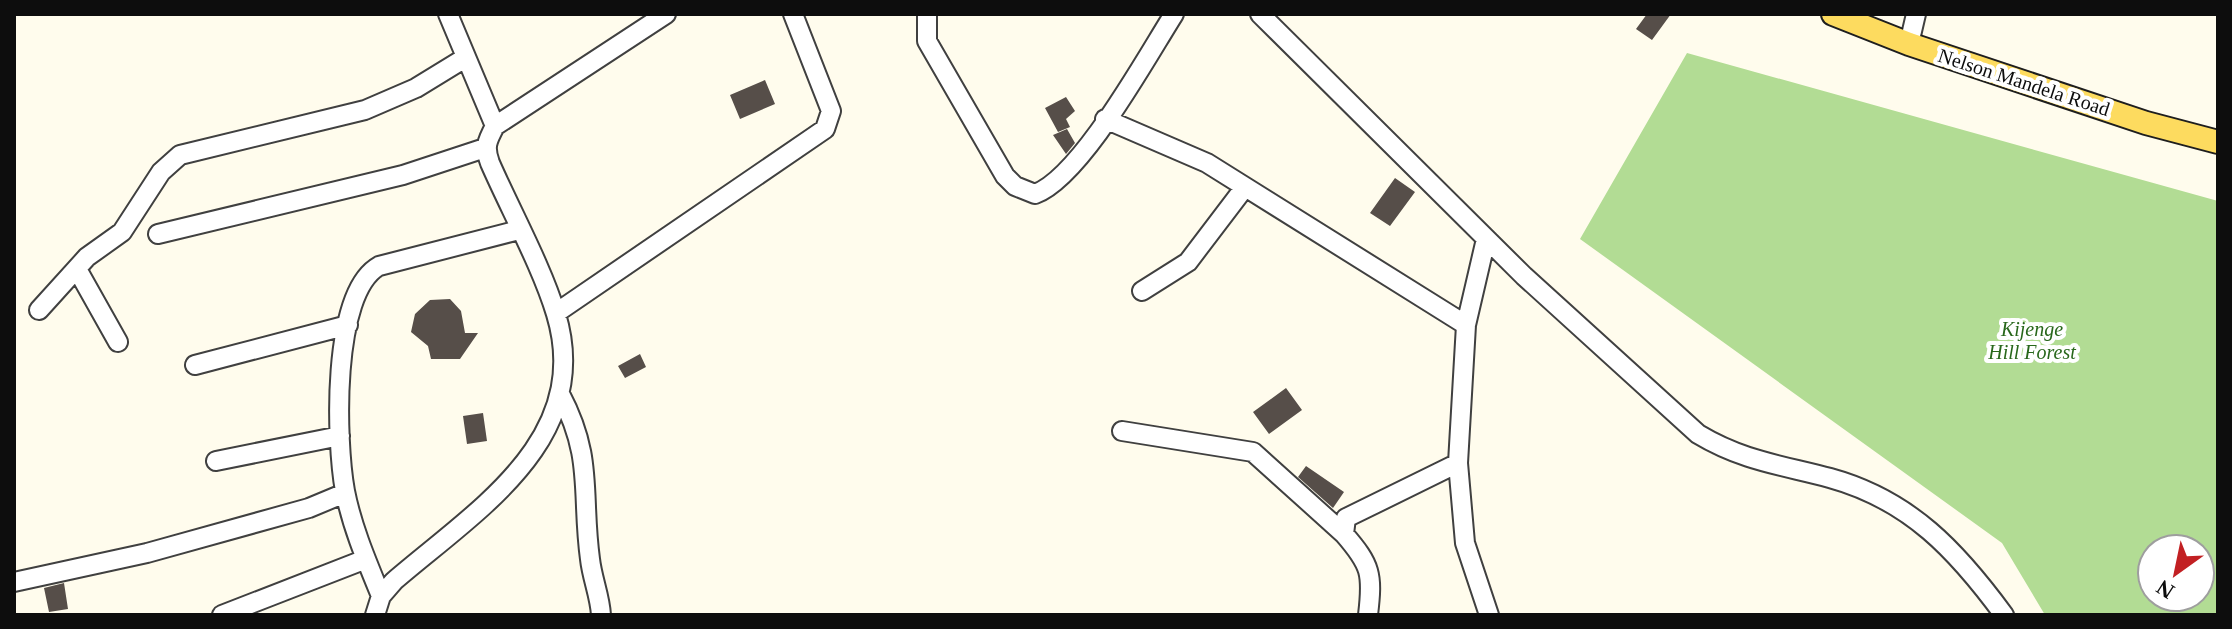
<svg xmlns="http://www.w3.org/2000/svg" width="2232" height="629" font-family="'Times New Roman',serif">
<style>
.forest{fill:#b2dc94;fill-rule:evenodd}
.building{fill:#564e49}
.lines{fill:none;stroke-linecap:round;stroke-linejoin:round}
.minor-casing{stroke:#404040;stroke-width:22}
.major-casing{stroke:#1e1e1e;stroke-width:26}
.minor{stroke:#fff;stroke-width:18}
.major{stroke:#fddb5f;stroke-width:22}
.labels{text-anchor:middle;stroke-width:8;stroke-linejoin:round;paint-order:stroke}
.street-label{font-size:20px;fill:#0d0d0d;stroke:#fff}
.park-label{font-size:20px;font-style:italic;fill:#28671b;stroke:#fff}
</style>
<rect width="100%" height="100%" fill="#fffced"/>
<path class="forest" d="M1687,53l531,148v414h-173l-43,-72 -422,-304zM2152,549h48v48h-48z"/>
<path class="building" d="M1647,14h24l-19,26 -16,-11z
M765,80l10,24 -35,15 -10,-24z
M1066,97l9,14 -9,8 4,8 -12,5 -13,-24z
M1067,129l8,14 -9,11 -13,-19z
M1395,178l20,14 -25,34 -20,-13z
M450,299l11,12 4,22h13l-18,26h-29l-3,-13 -17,-14 4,-18 15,-14z
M640,354l6,13 -21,11 -7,-12z
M1286,388l16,22 -33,24 -16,-22z
M483,413l4,28 -20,3 -4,-28z
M1306,466l38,26 -11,16 -35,-31z
M64,583l4,26 -19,3 -5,-24z"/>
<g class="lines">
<defs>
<path id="minor" d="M448,14l47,112
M927,14v27l78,135 10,10 20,8c46,-17 111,-136 139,-180
M1260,14l264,262 174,158c45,27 83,31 132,44 80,22 127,73 174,137
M1909,44l7,-30
M1105,119l102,44 259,162
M158,234l245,-59 82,-27
M1486,239l-20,86 -8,138 7,80 24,72
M77,269l41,73
M1142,291l46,-29 57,-75
M39,310l48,-53 35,-25 39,-60 19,-17 185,-45 51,-22 49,-30
M556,313l269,-184 6,-18 -38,-97
M195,365l153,-40
M560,394c34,64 21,99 30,165 2,19 10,37 11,56
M1122,431l131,21 91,82
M216,461l124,-25
M14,582l133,-29 162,-45 36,-15
M381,596c-14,-34 -29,-69 -36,-105 -9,-49 -14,-198 34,-225l140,-36
M222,615l144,-56
M375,615l6,-19 13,-15c81,-70 200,-141 162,-267 -14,-47 -46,-105 -66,-151 -6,-16 -3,-22 5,-37l171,-112
M1368,615c5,-41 3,-50 -24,-81l2,-16 112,-55"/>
<path id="major" d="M1833,14l76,30 237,79 72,19"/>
</defs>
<use href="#minor" class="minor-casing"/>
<use href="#major" class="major-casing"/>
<use href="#minor" class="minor"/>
<use href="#major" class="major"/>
</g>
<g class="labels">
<g class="street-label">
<text transform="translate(2024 82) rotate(18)" y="7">Nelson Mandela Road</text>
</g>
<g class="park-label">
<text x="2032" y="336">Kijenge<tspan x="2032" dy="23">Hill Forest</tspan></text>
</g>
</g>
<rect width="2232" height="629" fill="none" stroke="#0d0d0d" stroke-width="32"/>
<g transform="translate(2176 573) rotate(213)"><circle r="38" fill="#ffffff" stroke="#9e9e9e" stroke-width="2"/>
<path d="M0-6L14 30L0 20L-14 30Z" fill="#c22023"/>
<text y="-12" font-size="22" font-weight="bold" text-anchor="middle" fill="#0d0d0d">N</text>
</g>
</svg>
